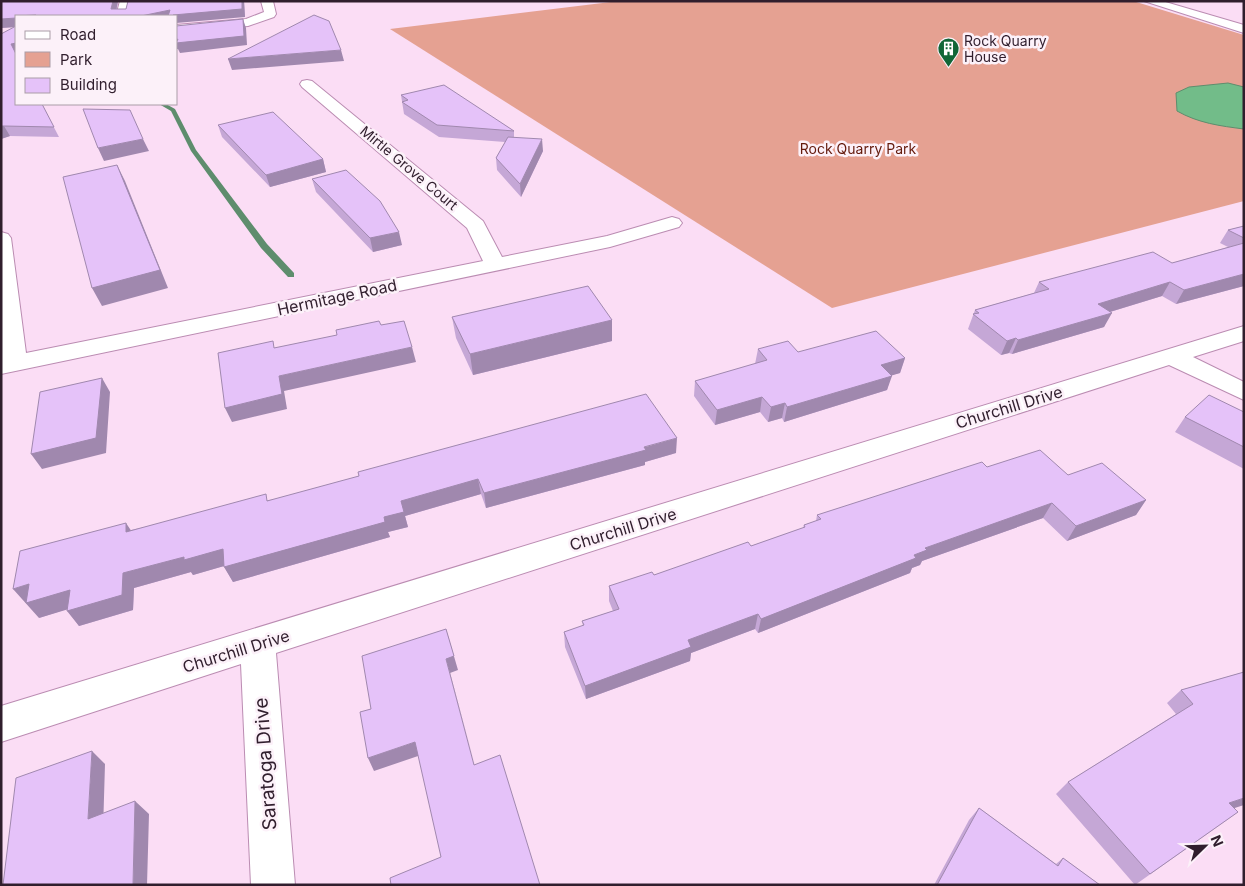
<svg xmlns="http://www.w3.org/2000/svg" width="1245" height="886" font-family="Inter,sans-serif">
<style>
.green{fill:#e5a192}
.water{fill:#72bc89;stroke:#5e8d6d}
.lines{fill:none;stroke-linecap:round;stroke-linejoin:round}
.stream{fill:#5e8d6d;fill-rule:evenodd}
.minor-casing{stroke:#bb8cb2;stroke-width:2}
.major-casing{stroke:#bb8cb2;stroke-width:2}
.minor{fill:#fff;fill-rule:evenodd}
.major{fill:#fff;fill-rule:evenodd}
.wall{fill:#c5a7d6}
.shaded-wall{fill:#a088ae}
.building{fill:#e5c2f9;stroke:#a088ae}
.labels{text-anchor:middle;stroke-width:5;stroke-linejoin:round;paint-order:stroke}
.far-poi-label{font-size:14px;fill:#301e2d;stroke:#fcf1f9;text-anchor:start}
.far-park-label{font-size:14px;fill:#641a0c;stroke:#fcf1f9}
.far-street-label{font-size:14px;fill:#301e2d;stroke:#fcf1f9}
.street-label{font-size:16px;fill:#301e2d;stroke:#fcf1f9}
.near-street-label{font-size:19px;fill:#301e2d;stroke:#fcf1f9}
</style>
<rect width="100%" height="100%" fill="#fbddf5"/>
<path class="green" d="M619,1h514l111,34v166l-412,107 -442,-279z"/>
<path class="water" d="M1228,83l16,4v42c-24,-3 -46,-6 -67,-18l-1,-18 13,-6z"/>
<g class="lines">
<path class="stream" d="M159,104h7l9,5 21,41 71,94 27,29v4h-6l-27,-29 -70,-97 -20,-40z"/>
<defs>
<path id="minor" d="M120,1h12l-4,15h-12z
M261,1h12l3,13 -2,3 -26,9 -72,7v-8l70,-6 18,-7z
M307,80l5,1 171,140 19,36 105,-21 65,-19 7,2 3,4 -3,4 -69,20 -609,127v-142l7,2 3,4 15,115 457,-92 -16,-33 -165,-141 -2,-3 2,-3z
M1244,326v15l-51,16 51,25v18l-75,-35 -893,288 19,232h-44l-10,-221 -240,78v-36z"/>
<path id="major" d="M1144,1h18l82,24v8z"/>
</defs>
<use href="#minor" class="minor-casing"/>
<use href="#major" class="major-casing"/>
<use href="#minor" class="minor"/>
<use href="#major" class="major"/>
</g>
<path class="wall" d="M1,1h117l-1,8h9l2,-8h116l1,16 -69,-1h-160v37h-1l44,84 -49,-1 -9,3 14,-112 -14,1z
M401,95l113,36v6l29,14 -22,46 -24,-27 -1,-12 9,-16 -66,-5 -35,-23z
M218,125l105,34 3,13 -56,15 -48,-50z
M312,179l90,66 -29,7 -57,-60z
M1244,226v60l-68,18 -14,-8 -52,16 -6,15 -92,27 -3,-1 -8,2 -33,-26 7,-19 59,-17 5,-11 133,-19 56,-16 -8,-4 8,-13z
M452,317l160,3v21l-139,34 -17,-37z
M758,349l40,3 107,6 -5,15 -9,2 -4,15 -103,32 -2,-4 -14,4 -8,-10 -45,13 -21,-29 1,-15 60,-17z
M1244,412v57l-69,-37 10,-15z
M676,453l-31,9v3l-159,43 -5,-14 -76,22 3,11 -20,5 2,5 -157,45 -9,-16 -31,9 -2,-3 -57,16 -1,22 -54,16 -12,-17 -28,9 92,-88 138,-30z
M987,467l81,8 78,25 -10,15 -69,26 -24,-23 -121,43 -2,4 -8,3 -2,5 -152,60 -3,-4 -64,24 -1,8 -104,38 -21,-52 -1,-15 19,-6 -1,-5 31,-10 -4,-10v-15l45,-11 97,-29 52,-18 1,-3 12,-4 1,-6z
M1244,672l-10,136 4,4 -103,73 -79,-91 12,-12 108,-68 -9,-11 14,-13z
M979,808l77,56 7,-6 37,27h-166l35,-65z"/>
<path class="shaded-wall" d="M113,1h5l-3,15 -4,-7z
M242,1h2l1,16 -69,6v-7h-4l1,-1z
M170,10l2,6h-31z
M16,18v9l-15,1v-9z
M243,19l3,9 1,17 -67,8 -2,-4h-2v-9z
M16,43v10h-1l-4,-9z
M341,50l3,11 -112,9 -4,-11z
M1,126h3l6,10 -9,3z
M143,139l6,12 -45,10 -6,-13z
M542,139l1,12 -22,46 -1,-13z
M323,159l3,13 -56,15 -4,-12z
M117,165l8,16 43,107 -66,18 -10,-18z
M399,232l3,13 -29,7 -3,-14z
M1244,274v12l-68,18 8,-14z
M1170,282l-8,14 -72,22 8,-14z
M1112,313l-8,14 -92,27 6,-14z
M612,320v21l-139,34 -3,-21z
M1016,338l-7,15 -8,2 6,-14z
M412,347l4,15 -132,29 3,18 -55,13 -7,-14 54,-32z
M905,358l-5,15 -23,7 4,-15z
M892,376l-5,14 -103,32 3,-15z
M102,378l8,14 -4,61 -64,16 -11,-15z
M762,397l-2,15 -45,13 2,-15z
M785,403l-3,15 -14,4 3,-15z
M677,438l-1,15 -31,9v3l-159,43 -2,-15z
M478,479l3,15 -76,22 3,11 -20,5 2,5 -157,45 -9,-15 160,-50 17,-16z
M1146,500l-10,15 -69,26 9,-15z
M1052,503l-9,15 -121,43 -2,4 -8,3 -2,5 -152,60 3,-14 153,-64 11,-7z
M126,523l10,15 -10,-6z
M223,549l8,15 -38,11 -2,-3 -57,16 -1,22 -54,16 -12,-15 56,-38 61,-16z
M29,584l41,6 12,15 -43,13 -26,-29z
M758,614l-3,15 -64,24 -1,8 -104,38 -1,-13 103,-46z
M446,629l12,41 -8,3 28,104 -32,-118z
M415,742l6,13 -47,16 -6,-13z
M92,751l13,13 -2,67 -15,-12z
M1244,798v7l-31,10 16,-12z
M135,801l14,13 -2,71h-14z"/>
<path class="building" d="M1,1h112l-2,8h15l2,-8h114v8l-69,6 -1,1h-4l2,-6 -29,6h-106l1,-1 -20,1v2l-15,1z
M314,15l15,6 12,29 -113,9z
M243,19l1,17 -68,7 2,-4 -2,1v-14z
M16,26v17l-5,1 5,10v50h26l12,23 -50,-1h-3v-92z
M444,85l70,46 -77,-6 -35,-23 6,-2 -7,-5z
M83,109l47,1 13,29 -45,9z
M273,112l50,47 -57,16 -48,-50z
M508,137l34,2 -22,45 -24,-26z
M117,165l43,105 -68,18 -29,-111z
M346,170l34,31 19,31 -29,6 -58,-59z
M1244,226v12l-16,-8z
M1244,243v31l-60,16 -14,-8 -72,22 14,9 -94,27 -2,-2 -9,3 -34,-27 6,-1 -4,-3 74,-21 -10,-7 114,-30 19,11z
M588,286l24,34 -142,34 -18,-37z
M379,321l2,4 23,-4 8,26 -133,29 3,18 -57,14 -7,-55 55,-12 1,7 63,-13 -1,-5z
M876,331l29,27 -24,7 11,11 -105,31 -2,-4 -14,4 -9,-10 -45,13 -22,-29 72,-21 -9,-11 30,-8 10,11z
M102,378l-6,60 -65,16 9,-62z
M646,394l31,44 -33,9 2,3 -162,43 -6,-14 -77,22 3,11 -20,5 1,5 -161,45 -1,-18 -39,11v-3l-61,16 -1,22 -55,16 3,-21 -44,13 3,-19 -16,5 7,-38 106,-28v9l140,-38 1,7 92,-25 -1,-4z
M1209,395l35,17v35l-59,-30z
M1040,450l28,25 34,-12 44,37 -70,26 -24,-23 -127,45 2,2 -13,5 2,3 -155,61 -3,-5 -70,26 3,7 -106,39 -21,-54 20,-7 -2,-4 37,-12 -10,-23 43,-14 2,3 94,-33 3,4 54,-19 -1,-2 17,-6 -4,-4 165,-53 5,5z
M446,629l8,27 -8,3 28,106 26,-10 40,130h-149l-1,-7 51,-21 -26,-115 -47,16 -8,-46 11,-3 -9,-53z
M1244,672v126l-15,5 9,9 -88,62 -82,-92 125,-78 -12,-14z
M92,751l-4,68 47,-18 -2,84h-130l13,-107z
M979,808l79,58 5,-8 37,27h-163z"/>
<defs>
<symbol id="building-pin" viewBox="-11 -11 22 30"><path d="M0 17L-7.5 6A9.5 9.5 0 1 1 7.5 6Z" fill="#116637" stroke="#fcf1f9"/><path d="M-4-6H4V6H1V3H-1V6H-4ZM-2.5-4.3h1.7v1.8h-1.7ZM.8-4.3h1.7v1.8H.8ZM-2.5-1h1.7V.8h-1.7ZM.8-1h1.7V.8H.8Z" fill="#fff"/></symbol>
</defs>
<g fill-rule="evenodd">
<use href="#building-pin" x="936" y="36" width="25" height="34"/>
</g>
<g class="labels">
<g class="far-poi-label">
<text x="964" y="46">Rock Quarry<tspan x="964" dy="16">House</tspan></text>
</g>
<g class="far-park-label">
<text x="858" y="154">Rock Quarry Park</text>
</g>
<g class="far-street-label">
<text transform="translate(409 168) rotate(40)" y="5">Mirtle Grove Court</text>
</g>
<g class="street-label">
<text transform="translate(337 297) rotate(-12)" y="6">Hermitage Road</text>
<text transform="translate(1009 407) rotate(-17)" y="6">Churchill Drive</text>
<text transform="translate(623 529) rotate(-17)" y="6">Churchill Drive</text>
<text transform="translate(236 651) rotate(-17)" y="6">Churchill Drive</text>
</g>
<g class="near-street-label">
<text transform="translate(265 764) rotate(-94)" y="7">Saratoga Drive</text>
</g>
</g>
<rect width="1245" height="886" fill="none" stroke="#301e2d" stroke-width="5"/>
<rect x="15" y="15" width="162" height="90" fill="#fcf1f9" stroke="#aa9da7"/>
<rect x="25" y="31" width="25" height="8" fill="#ffffff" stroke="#aa9da7"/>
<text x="60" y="40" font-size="15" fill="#301e2d">Road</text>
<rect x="25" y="52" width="25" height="15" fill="#e5a192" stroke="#aa9da7"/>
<text x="60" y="65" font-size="15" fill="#301e2d">Park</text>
<rect x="25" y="78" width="25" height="15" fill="#e5c2f9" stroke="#aa9da7"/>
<text x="60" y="90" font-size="15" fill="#301e2d">Building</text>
<g transform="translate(1205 846) rotate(67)" stroke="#fcf1f9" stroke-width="4" paint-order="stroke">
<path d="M0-4L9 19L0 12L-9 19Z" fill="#301e2d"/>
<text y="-8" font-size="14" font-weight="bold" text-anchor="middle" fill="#301e2d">N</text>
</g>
</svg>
